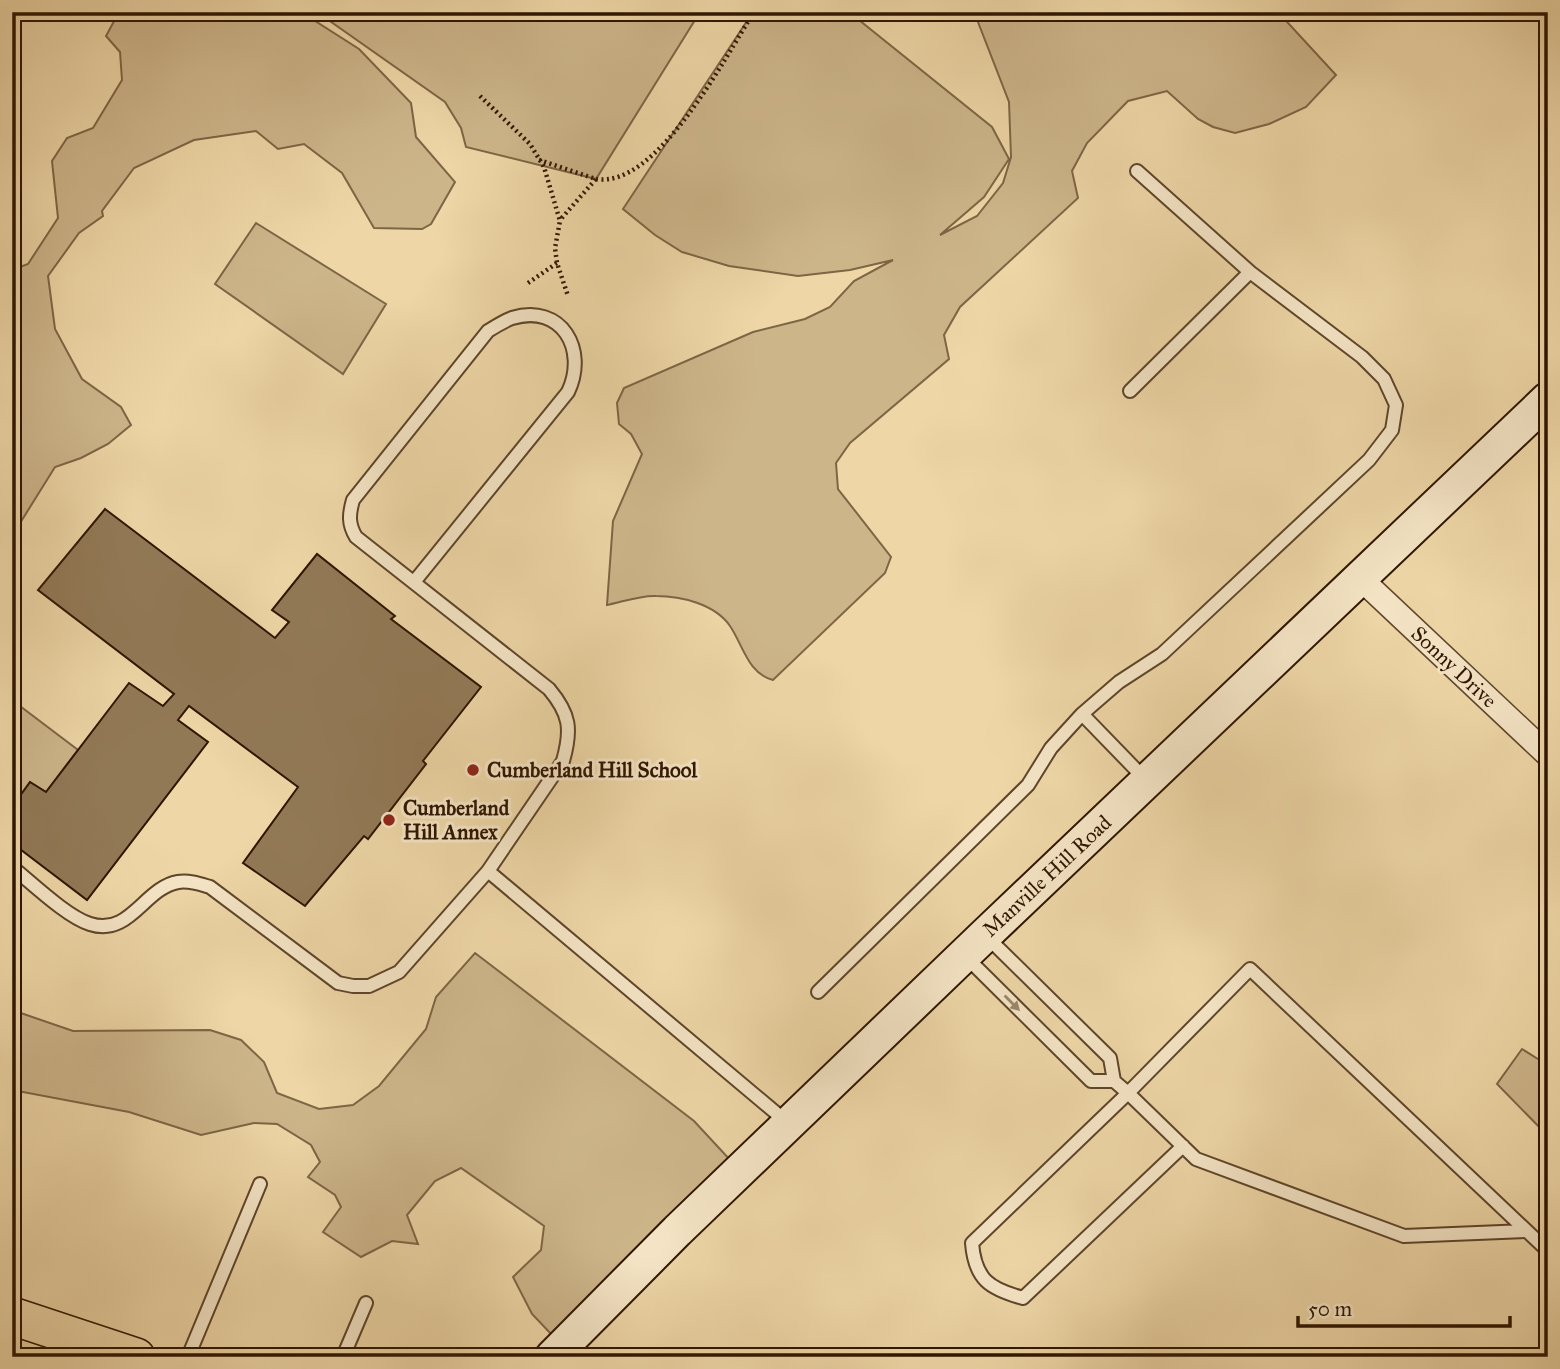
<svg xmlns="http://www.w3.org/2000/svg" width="1560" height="1369" font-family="'IM FELL Great Primer',serif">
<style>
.green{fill:#cdb58a;stroke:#7e6545;stroke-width:2}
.building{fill:#927956;stroke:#2e1500;stroke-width:2}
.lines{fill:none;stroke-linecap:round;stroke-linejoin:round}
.lane-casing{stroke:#5e452a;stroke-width:16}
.street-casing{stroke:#5e452a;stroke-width:26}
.secondary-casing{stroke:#2e1500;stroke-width:37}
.primary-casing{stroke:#2e1500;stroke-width:40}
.path{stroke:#2e1500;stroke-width:4.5;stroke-dasharray:2 3.5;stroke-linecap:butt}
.lane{stroke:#f4e4c5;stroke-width:12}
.street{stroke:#f4e4c5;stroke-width:23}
.secondary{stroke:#f4e4c5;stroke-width:33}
.primary{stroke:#eed6a6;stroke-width:37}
.oneway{fill:#9b876c}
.poi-dot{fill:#8f2418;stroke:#f4e4c5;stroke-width:2.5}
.labels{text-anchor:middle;stroke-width:6;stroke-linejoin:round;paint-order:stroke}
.street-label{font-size:21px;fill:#2e1500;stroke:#f4e4c5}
.poi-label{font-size:21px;font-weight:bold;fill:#2e1500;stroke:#f4e4c5;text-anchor:start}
</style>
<rect width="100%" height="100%" fill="#eed6a6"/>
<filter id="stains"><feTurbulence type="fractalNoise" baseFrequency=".00286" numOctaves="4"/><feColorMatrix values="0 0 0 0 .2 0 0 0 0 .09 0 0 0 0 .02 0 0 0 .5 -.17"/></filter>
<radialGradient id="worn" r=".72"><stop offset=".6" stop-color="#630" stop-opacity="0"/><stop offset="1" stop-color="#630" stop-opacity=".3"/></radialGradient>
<path class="green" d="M119,12h182l58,37 52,54 5,34 39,45 -24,42 -9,5 -48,-1 -32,-55 -38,-29 -26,5 -22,-18 -62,9 -60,28 -32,43 1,5 -24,17 -31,43 7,53 27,50 39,28 10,18 -23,19 -27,14 -26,9 -43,69v-266l16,-6 30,-46 -6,-57 15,-23 26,-10 29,-48 -2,-28 -14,-16z
M317,12h383l-104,167 -130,-32 -5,-19 -16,-26z
M753,12h96l143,115 17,32 -25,38 -44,38 37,-19 26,-33 8,-26 -2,-55 -33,-85 -4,-5h306l58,63 -30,32 -37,17 -34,9 -22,-6 -15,-8 -31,-28 -39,10 -41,42 -15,28 6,27 -118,109 -16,28 5,24 -99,84 -14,20 2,26 53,68 -6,16 -112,107c-25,-6 -30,-35 -43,-54 -15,-22 -49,-30 -74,-30 -15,-1 -34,6 -49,9l6,-84 29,-67 -11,-20 -12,-10 -2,-21 7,-15 129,-56 52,-13 25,-12 24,-26 39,-21 -43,10 -52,6 -69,-10 -47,-14 -27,-17 -32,-26z
M256,223l130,81 -43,70 -128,-90z
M12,700l66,50 -32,42 -16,-10 -18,25z
M475,953l219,168 38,41 -179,174 -21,-22 -19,-37 28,-27 3,-24 -83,-58 -26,13 -28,34 11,29 -26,-3 -31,16 -38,-25 18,-25 -6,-12 -27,-18 12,-15 -9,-17 -34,-21 -23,-1 -53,12 -72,-23 -117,-22v-80l61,21 137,-1 31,10 23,22 13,31 42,16 34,-4 26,-19 47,-57 10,-32z
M1522,1049l16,10 10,-3v80l-51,-52z"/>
<path class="building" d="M105,509l170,129 14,-16 -17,-12 45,-56 78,62 -4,3 90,68 -58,74 3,3 -58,75 -4,-3 -59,70 -62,-43 55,-76 -109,-81 -11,14 30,22 -121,158 -75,-57v-36l18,-25 16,10 83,-109 34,23 11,-12 -136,-104z"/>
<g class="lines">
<defs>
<path id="lane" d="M1130,391l120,-119
M414,582l154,-190c20,-42 -6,-89 -56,-74 -8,3 -16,8 -24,13l-135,169c-4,14 -5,24 3,37l193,152c21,25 23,40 14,72l-75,110
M1082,714l63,65
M12,867c20,16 55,50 78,57 40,13 54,-36 88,-42 11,-2 22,2 32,5l128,96 15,3h16l30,-14 89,-101 300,252
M985,935l125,123 4,23 14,12 -156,150c3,37 18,46 51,55l160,-152
M964,955l127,126h23
M818,992l210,-207 23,-37 31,-34 37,-32 43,-28 207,-194 23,-30 4,-25 -12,-26 -22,-22 -112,-85 -113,-101
M1526,1231l-122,5 -208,-77 -68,-66 122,-124 298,282
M188,1357l72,-173
M343,1357l23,-54
M1546,1357l2,-6"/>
<path id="street" d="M1360,578l188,177"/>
<path id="secondary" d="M552,1357l125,-126 308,-296 563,-536"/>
<path id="primary" d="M12,1316l124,41"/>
</defs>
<use href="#lane" class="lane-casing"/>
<use href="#street" class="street-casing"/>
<use href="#secondary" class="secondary-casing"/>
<use href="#primary" class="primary-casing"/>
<path class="path" d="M480,96l50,48 14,23 16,54 -5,27 2,15 11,33
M539,160l57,19 -36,41
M596,179c61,10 129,-122 158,-167
M528,283l29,-20"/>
<use href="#lane" class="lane"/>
<use href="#street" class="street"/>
<use href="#secondary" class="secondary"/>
<use href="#primary" class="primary"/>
</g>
<defs><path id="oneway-solid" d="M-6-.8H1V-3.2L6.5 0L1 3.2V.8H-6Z" transform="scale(1.75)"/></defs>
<use class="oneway" href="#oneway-solid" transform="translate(1012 1003) rotate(45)"/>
<g class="poi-dot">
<circle cx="473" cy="770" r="7"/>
<circle cx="389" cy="820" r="7"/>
</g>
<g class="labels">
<g class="street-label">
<text transform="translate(1454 667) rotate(43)" y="7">Sonny Drive</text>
<text transform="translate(1047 876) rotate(-43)" y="7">Manville Hill Road</text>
</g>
<g class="poi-label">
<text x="487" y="777">Cumberland Hill School</text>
<text x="403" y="815">Cumberland<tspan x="403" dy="24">Hill Annex</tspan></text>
</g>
</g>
<rect width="1560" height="1369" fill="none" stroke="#eed6a6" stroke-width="42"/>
<rect x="14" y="14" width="1532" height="1341" fill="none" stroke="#2e1500" stroke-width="3.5"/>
<rect x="21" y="21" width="1518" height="1327" fill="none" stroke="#2e1500" stroke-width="2"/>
<path d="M1298 1316v10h212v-10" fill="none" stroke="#2e1500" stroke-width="3.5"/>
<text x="1308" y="1316" font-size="21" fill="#2e1500" stroke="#f4e4c5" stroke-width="5" paint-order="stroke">50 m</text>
<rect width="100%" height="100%" filter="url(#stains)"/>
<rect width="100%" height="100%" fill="url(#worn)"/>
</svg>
